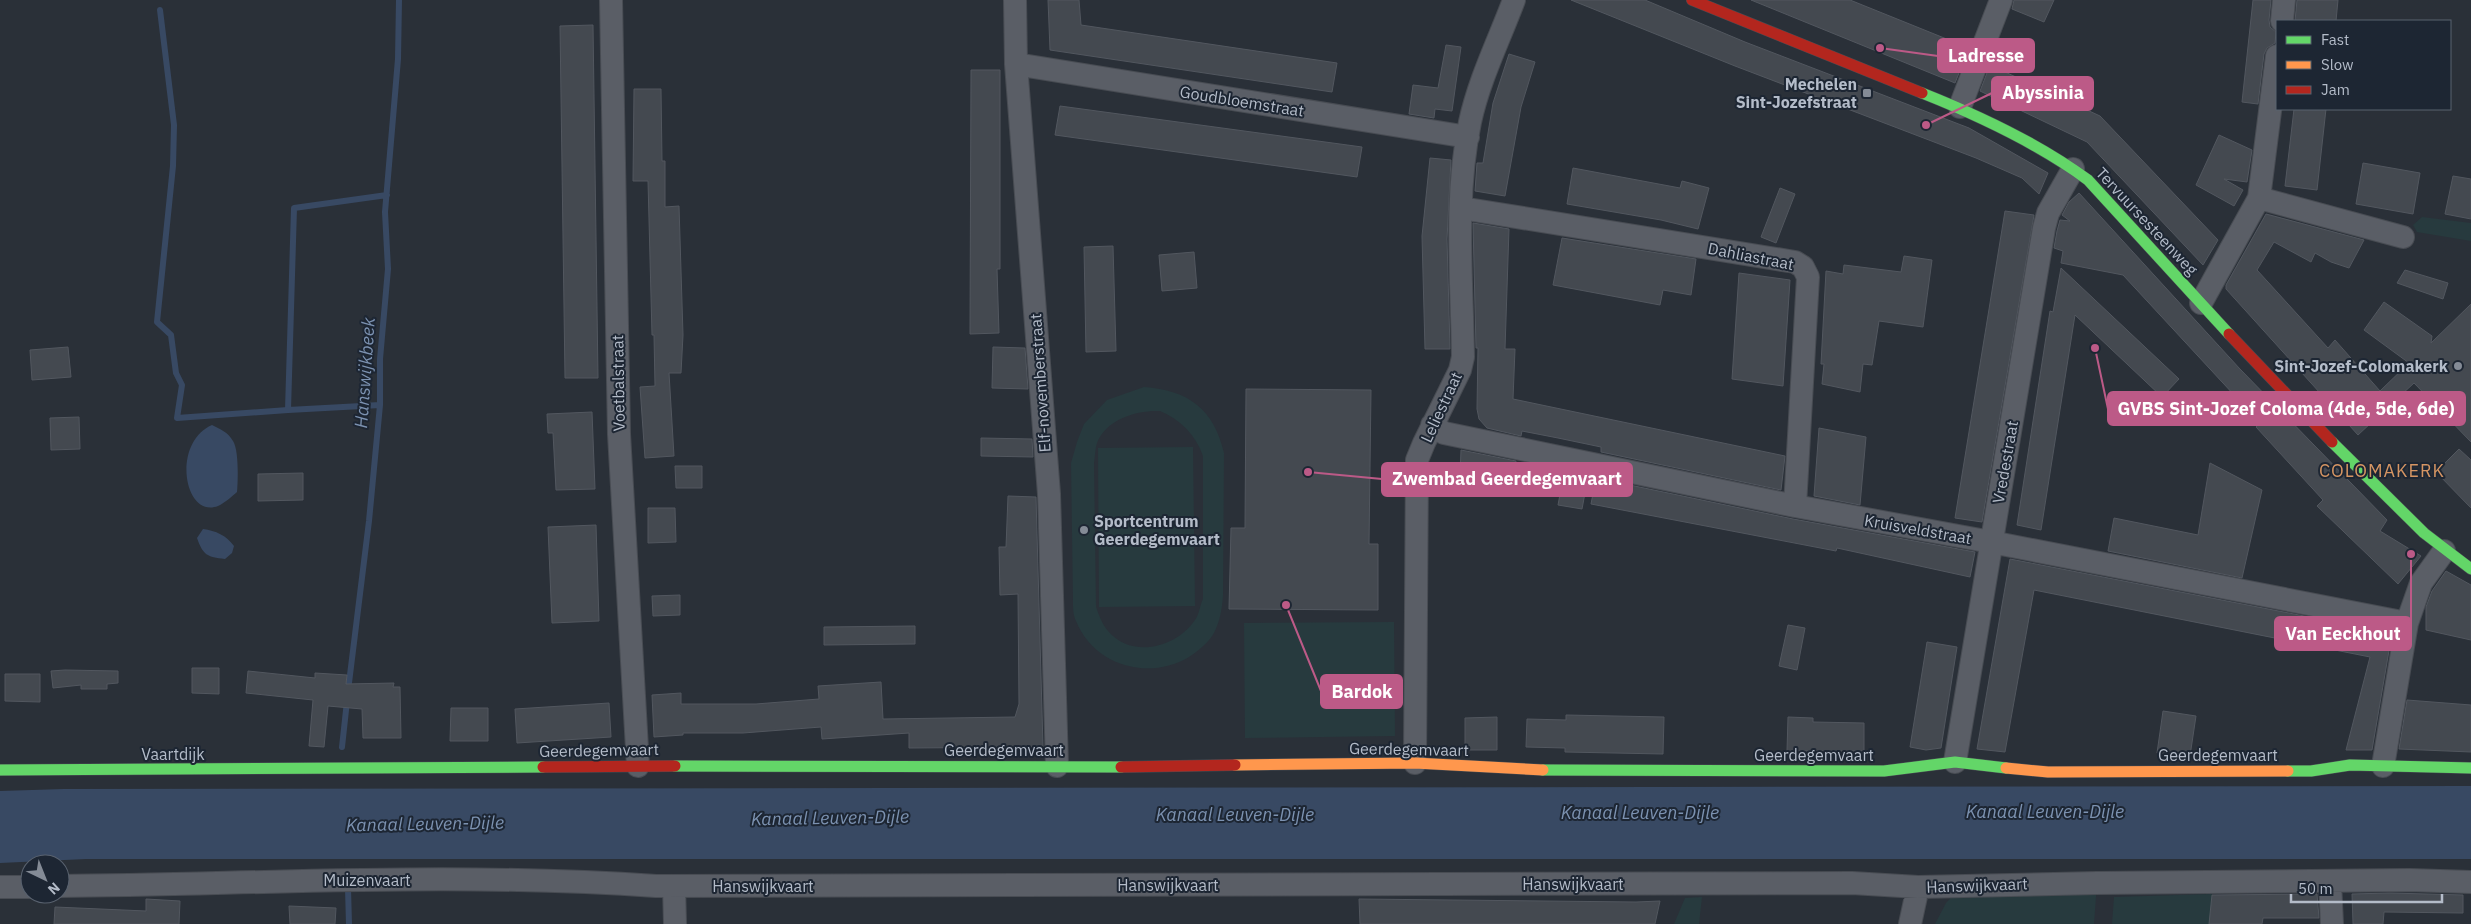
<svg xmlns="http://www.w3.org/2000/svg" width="2471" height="924" font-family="'IBM Plex Sans',sans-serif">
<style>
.green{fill:#273a3e;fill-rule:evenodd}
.water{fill:#384963}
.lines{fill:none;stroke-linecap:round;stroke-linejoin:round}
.stream{stroke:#384963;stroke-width:6}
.building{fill:#444950;stroke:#52575f}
.street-casing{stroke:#484c53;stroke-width:24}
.fast-casing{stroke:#484c53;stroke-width:12}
.slow-casing{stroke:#484c53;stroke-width:12}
.jam-casing{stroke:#484c53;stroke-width:12}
.street{stroke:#5a5e66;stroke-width:22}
.fast{stroke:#63d668;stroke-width:11}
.slow{stroke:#ff974d;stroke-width:11}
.jam{stroke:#b3261e;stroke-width:11}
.poi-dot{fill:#848b96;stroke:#1d2633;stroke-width:2}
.labels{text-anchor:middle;stroke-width:4;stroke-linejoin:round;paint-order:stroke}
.poi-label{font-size:16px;font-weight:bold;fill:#b4bcc9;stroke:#1d2633;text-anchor:end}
.street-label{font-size:16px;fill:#b4bcc9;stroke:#1d2633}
.water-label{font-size:18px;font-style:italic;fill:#7c92b1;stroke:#1d2633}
.neighbourhood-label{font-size:18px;letter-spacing:1px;fill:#d59563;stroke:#1d2633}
.leader{fill:none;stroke:#bc5a87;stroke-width:2}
.callout-dot{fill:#bc5a87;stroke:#1d2633;stroke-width:2}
.callout{fill:#bc5a87;stroke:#bc5a87;stroke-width:2}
.callout-label{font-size:18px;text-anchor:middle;font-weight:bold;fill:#fff}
</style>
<rect width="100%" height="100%" fill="#2a3038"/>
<path class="green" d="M2422,217l49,6v18l-54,-9 -4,-7z
M1144,387c44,3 70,22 80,66l-1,143c-1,13 -3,25 -9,37 -6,10 -16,18 -25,24 -40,24 -95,9 -113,-36 -3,-6 -3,-13 -3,-19l-2,-139 6,-21 7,-18 23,-24zM1160,411c21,9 35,23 43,45v143c-3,6 -4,16 -8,21 -19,28 -63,39 -87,11 -6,-7 -9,-16 -12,-24l-2,-144c1,-6 1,-14 3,-20 9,-24 40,-33 63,-32z
M1193,447l2,159 -96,1 -1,-159z
M1394,622l1,114 -150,2 -1,-115z
M2097,883l-3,41h-159l11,-21 12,-13z
M2212,894l-2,30h-98l2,-27z
M1702,897l-3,27h-25l11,-26z"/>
<path class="water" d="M212,425c8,4 16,7 21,16 6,9 5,40 4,51 -5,4 -12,11 -19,14 -34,13 -47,-63 -6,-81z
M203,529c13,2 23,6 31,17l-2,7 -7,6c-18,-2 -22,-4 -28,-21z
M2471,786v73h-2385l-86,4v-72l64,-2z"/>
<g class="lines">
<path class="stream" d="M160,10l14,115 -1,41 -16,156 14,13 5,38 6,12 -5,33 111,-8
M380,405l-92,5 6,-202 93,-13
M348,691l21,-170 11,-116v-46l8,-90 -3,-57 13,-153 1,-59
M342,747l5,-46
M348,888l1,36"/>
</g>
<path class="building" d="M1048,0h31l2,25 256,38 -5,29 -282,-42z
M1571,0h74l100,42 224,86 79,45 -9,21 -17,-16 -46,-20 -241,-92z
M1751,0h99l119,48 -14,35z
M2014,0h40l-10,22 -32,-13z
M2253,0h18l-2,20 1,7 6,5 -1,11 -8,5 -3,6 -6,50 -16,-2z
M2297,0h41l-2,21h-41z
M593,25l5,353h-33l-5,-352z
M1446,45l15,2 -9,64 -17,-2 -1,9 -25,-4 4,-29 25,3z
M1509,54l26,8 -14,45 -16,89 -30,-5 2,-28h6l10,-60z
M1990,65l110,51 118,124 -15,25 -116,-123 -107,-51z
M971,70h29v199h-3l2,64 -29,1z
M634,89h27l1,72h3v46l14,-1 4,129 -2,38h-12l5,83 -29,2 -5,-71 15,-1 -1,-51h-2l-4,-154h-15z
M1060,106l302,41 -5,30 -302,-42z
M2294,109h32l-9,81 -32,-4z
M2219,135l33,15 -5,32 -23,-3 19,11 -9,16 -38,-21z
M1430,158l21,2 -4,79 3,110h-25l-3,-113z
M2363,163l57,10 -7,41 -57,-10z
M1573,168l107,20 2,-7 27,7 -11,41 -37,-9 -94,-16z
M2453,176l18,3v40l-26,-5z
M1780,188l15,6 -19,49 -15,-6z
M2079,193l161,176 147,151 -7,11 41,25 -23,28 -81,-78 6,-6 -67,-73 4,-4 -137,-148 -62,-12 2,-12 -9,-3 3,-17 3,-11 10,1 -8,-6 7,-13z
M2005,211l29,4 -52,307 -27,-4z
M2266,214l98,26 -15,28 -18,-6 -16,-9 -4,9 -37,-20 -17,28 71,78 7,-8 45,51 29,-28 -45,-33 20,-28 48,34 -1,7 40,-39v138l-57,-59 -56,52 -132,-146v-4z
M1473,223l36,6 -4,120h10l-2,50 272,57 -4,34 -180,-38v-5l-43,-9 -36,-7 -1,5 -34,-8 -8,-9 -2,-10 1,-61h-2z
M1562,238l134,21 -5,36 -28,-5 -3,15 -107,-20z
M1113,246l3,105 -30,1 -2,-105z
M1194,252l3,36 -35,3 -3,-36z
M1904,256l28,4 -9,67 -44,-6 -7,44 -9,-1 -3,28 -38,-8 2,-20h-3l5,-93 17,3 1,-9 57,7z
M2061,268l118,111 -17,18 -87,-82 -34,215 -24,-5 33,-214 3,1z
M2405,270l43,13 -5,16 -46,-16z
M1739,273l51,7 -7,106 -51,-7z
M68,347l3,30 -39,3 -2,-30z
M993,347l32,1 3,41 -36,-1z
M1246,389l125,1 -2,154h9v66l-149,-1 2,-81h14z
M592,412l3,77 -39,1 -3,-57h-5l-1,-19z
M79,417l1,32 -29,1 -1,-32z
M1819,428l47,9 -6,68 -46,-9z
M981,438l51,1 1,18 -52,-1z
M2459,449l12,11v48l-35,-36z
M1461,450l55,11 -4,24 -52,-9z
M2210,463l52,27 -20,88 -134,-27 6,-33 84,17z
M675,466h27v22h-26z
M303,473v27l-45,1v-27z
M1596,478l197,41 182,33 -5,25 -133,-29 -1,3 -245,-47z
M1561,489l24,4 -3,16 -24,-4z
M1008,496l28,1 7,250 -134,1v-15l-87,6 -1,-12 -78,6h-60v2l-29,2 -2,-42 29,-2v11h75l63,-5 -1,-13 63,-4 2,37 132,-2 4,-13 -1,-110 -18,1 -1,-48h7z
M648,508h27l1,34 -28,1z
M596,525l3,96 -47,2 -4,-96z
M2010,559l382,74 -20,117h-26l24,-93 -336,-67 -29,162 -28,-3z
M2446,571l25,14v55l-45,-10v-23l6,-16z
M680,595v20l-27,1 -1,-20z
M1788,625l17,3 -8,42 -18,-4z
M915,626v18l-91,1v-18z
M1927,642l30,5 -16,101 -15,2 -16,-3z
M192,668h27v26l-27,-1z
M65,670l53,1v12l-11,1v5h-26v-4l-28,3 -2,-17z
M248,671l67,7v-5l32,2 -1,9 48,-1 -1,4h7l1,51h-38l-1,-29 -34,-3 -4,41 -15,-1 4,-46 -67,-7z
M5,674h35v28l-35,-1z
M2407,700l64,5v47l-72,-3z
M609,703l2,34 -94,6 -2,-34z
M451,708h37v33h-38z
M2163,711l33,5 -6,40 -33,-3z
M1566,715l98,2 -1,37 -98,-2v-4l-39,-1 1,-28 39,1z
M1497,717v33h-32v-32z
M1788,717l25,1v4l51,1v28h-77z
M2390,893l73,2v18l-79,-1 -1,12h-30l-1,-30z
M2317,894l2,24h-56l-1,6h-53l3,-29z
M146,899l34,2 -1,23h-125l1,-17 91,4z
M1359,899l277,3 24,-1 -5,23h-295z
M289,906l47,2 -1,16h-45z"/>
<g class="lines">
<defs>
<path id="street" d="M611,0l8,434 19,332
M1015,0l1,64 33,430 8,272
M2282,21l2,-21
M1016,64l452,73
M1960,107l41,-107
M2259,198l144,39
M1461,208l334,54 8,5 5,10 -13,229
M2201,303l58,-105 18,-142
M1432,425l12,8 351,73 196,36 416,81
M1955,762l89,-534 4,-15 25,-44
M1415,763l2,-303 7,-17 36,-73 3,-13c-1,-77 -9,-159 7,-235 9,-42 29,-82 44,-122
M2383,766l24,-143 14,-40 23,-32
M2330,882l2,42
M60,886c199,-2 398,-14 596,0l1196,-3 66,4 179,-4 312,-3 62,2
M674,886l1,38
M0,887h30
M1910,924l8,-37"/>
<path id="fast" d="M1922,93c58,23 116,50 166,87l141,154
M2332,442l92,91 47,36
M675,766l446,1
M0,770l543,-3
M1543,770l341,1 71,-9 51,6
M2288,771h23l39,-6 121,3"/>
<path id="slow" d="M1235,765l180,-2 128,7
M2006,768l42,4 240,-1"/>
<path id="jam" d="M1692,0l230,93
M2229,334l103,108
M543,767l132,-1
M1121,767l114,-2"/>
</defs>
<use href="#street" class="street-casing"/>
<use href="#fast" class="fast-casing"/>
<use href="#slow" class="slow-casing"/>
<use href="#jam" class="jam-casing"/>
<use href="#street" class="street"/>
<use href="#fast" class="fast"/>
<use href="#slow" class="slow"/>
<use href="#jam" class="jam"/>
</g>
<g class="poi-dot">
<rect x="1862" y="88" width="10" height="10" rx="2.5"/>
<circle cx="2458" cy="366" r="5"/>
<circle cx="1084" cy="530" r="5"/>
</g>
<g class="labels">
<g class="poi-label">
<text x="1857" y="90">Mechelen<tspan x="1857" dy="18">Sint-Jozefstraat</tspan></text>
<text x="2448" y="372">Sint-Jozef-Colomakerk</text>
<text x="1094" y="527" text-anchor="start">Sportcentrum<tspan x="1094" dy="18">Geerdegemvaart</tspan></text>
</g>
<g class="street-label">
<text transform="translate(1242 101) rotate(9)" y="6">Goudbloemstraat</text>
<text transform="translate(2147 221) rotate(47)" y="6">Tervuursesteenweg</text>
<text transform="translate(1751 256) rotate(11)" y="6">Dahliastraat</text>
<text transform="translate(618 383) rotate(-91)" y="6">Voetbalstraat</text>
<text transform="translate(1040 383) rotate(-94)" y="6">Elf-novemberstraat</text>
<text transform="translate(1441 407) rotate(-65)" y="6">Leliestraat</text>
<text transform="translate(2005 462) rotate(-80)" y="6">Vredestraat</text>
<text transform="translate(1918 529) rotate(10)" y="6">Kruisveldstraat</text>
<text transform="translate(1409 749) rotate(1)" y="6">Geerdegemvaart</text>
<text transform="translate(599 750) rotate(-1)" y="6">Geerdegemvaart</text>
<text x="1004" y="756">Geerdegemvaart</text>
<text x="173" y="760">Vaartdijk</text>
<text x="1814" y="761">Geerdegemvaart</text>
<text x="2218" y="761">Geerdegemvaart</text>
<text x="367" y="886">Muizenvaart</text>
<text x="1573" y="890">Hanswijkvaart</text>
<text x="1168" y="891">Hanswijkvaart</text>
<text transform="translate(1977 885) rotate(-2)" y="6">Hanswijkvaart</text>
<text x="763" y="892">Hanswijkvaart</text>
</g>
<g class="water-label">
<text transform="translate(365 373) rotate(-86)" y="6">Hanswijkbeek</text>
<text x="2045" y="818">Kanaal Leuven-Dijle</text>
<text x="1640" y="819">Kanaal Leuven-Dijle</text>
<text x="1235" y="821">Kanaal Leuven-Dijle</text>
<text transform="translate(830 818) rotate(-1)" y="6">Kanaal Leuven-Dijle</text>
<text transform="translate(425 824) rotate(-1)" y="6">Kanaal Leuven-Dijle</text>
</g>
<g class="neighbourhood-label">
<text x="2382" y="477">COLOMAKERK</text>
</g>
</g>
<path class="leader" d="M1880 48L1938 56M1926 125L1992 93M2095 348L2108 409M1308 472L1382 479M2411 554L2411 633M1286 605L1321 691"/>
<g class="callout-dot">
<circle cx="1880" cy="48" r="5"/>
<circle cx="1926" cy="125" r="5"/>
<circle cx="2095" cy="348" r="5"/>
<circle cx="1308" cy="472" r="5"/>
<circle cx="2411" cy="554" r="5"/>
<circle cx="1286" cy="605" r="5"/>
</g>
<g class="callout">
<rect x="1938" y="39" width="96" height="33" rx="5"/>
<rect x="1992" y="77" width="101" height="33" rx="5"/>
<rect x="2108" y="392" width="357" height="33" rx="5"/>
<rect x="1382" y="463" width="250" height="33" rx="5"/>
<rect x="2275" y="617" width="136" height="33" rx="5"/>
<rect x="1321" y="675" width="81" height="33" rx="5"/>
</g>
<g class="callout-label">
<text x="1986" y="62">Ladresse</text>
<text x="2043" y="99">Abyssinia</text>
<text x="2286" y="415">GVBS Sint-Jozef Coloma (4de, 5de, 6de)</text>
<text x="1507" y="485">Zwembad Geerdegemvaart</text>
<text x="2343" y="640">Van Eeckhout</text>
<text x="1362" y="698">Bardok</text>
</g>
<rect x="2276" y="20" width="175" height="90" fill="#1d2633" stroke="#59626f"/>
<rect x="2286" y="36" width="25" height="8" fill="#63d668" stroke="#59626f"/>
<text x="2321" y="45" font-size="15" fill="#b4bcc9">Fast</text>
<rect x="2286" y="61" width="25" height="8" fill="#ff974d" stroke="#59626f"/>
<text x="2321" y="70" font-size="15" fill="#b4bcc9">Slow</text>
<rect x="2286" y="86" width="25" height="8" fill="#b3261e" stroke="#59626f"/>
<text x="2321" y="95" font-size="15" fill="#b4bcc9">Jam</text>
<g transform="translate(45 879) rotate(137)"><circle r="24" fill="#1d2633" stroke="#59626f"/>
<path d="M0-4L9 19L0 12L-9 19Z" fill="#848b96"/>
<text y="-8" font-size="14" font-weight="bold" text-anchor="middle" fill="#b4bcc9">N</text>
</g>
<path d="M2291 894v8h151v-8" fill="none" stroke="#b4bcc9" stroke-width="2.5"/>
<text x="2298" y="894" font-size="15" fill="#b4bcc9" stroke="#1d2633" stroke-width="4" paint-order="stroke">50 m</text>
</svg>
